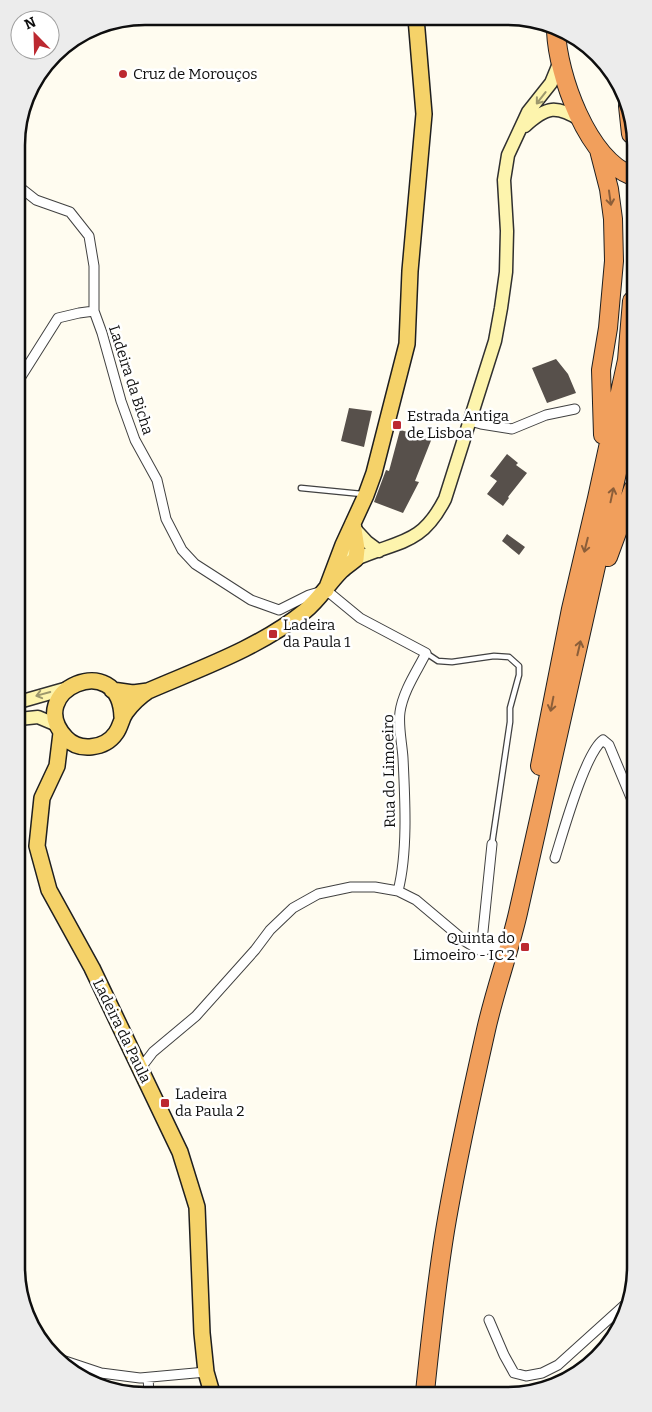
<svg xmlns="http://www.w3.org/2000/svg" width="652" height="1412" font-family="Bitter,serif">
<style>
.building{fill:#57504b}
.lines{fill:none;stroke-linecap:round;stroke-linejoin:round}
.lane-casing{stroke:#414141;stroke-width:7}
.street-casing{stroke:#414141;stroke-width:11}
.secondary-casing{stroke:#303030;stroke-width:15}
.primary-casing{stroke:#1f1f1f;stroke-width:18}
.highway-casing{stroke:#1f1f1f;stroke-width:20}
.lane{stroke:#fff;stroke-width:4.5}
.street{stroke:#fff;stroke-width:9}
.secondary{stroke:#fdf4ad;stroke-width:12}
.primary{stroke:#f5d269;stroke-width:15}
.highway{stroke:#f19f5c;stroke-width:18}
.oneway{stroke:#9d986d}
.oneway2{stroke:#8b5e39}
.poi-dot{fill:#bc2931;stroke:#fff;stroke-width:2}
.labels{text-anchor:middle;stroke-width:5;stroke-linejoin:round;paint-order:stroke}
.poi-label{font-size:15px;fill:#0e0e0e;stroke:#fff;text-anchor:start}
.street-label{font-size:15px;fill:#0e0e0e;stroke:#fff}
.rim{fill:none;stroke:#0e0e0e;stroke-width:2.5}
</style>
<rect width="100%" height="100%" fill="#fffcf0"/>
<path class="building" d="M556,359l12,15 8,19 -29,10 -15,-35z
M349,408l23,3 -8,36 -23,-6z
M400,430l32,8 -17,43 4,1 -16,31 -29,-11 12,-32 3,1z
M507,454l11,9 -2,2 11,8 -19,24 1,1 -6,8 -16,-12 10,-13 -7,-5z
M507,534l18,13 -6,8 -17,-14z"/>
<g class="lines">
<defs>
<path id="lane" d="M301,488l61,6
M426,653l12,8 14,1 42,-6 15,1 10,9v9l-9,33v14l-18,122"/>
<path id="street" d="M17,185l19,15 34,12 19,24 5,30v45l8,22 19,68 14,39 22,40 9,39 16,31 13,14 56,36 28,10 30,-15 17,-5 34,28 66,35c-9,18 -23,38 -26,59 -2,14 2,31 3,46 2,41 5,94 -5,133
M17,383l41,-65 21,-5 15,-2
M470,421l11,3 31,5 34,-14 29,-6
M555,858c8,-25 30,-105 48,-118l6,5 25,60
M481,951l11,-107
M140,1069l13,-17 43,-36 59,-66 15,-20 23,-22 25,-14 33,-7h24l23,4 18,9 50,42 15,9 18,-5
M489,1320l15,35 10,18 12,3 16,-3 16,-8 72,-65
M56,1358l45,15 39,5 66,-6
M148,1378l1,15"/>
<path id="secondary" d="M525,126c22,-20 31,-21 56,-6
M355,529l12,13 12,9
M343,545l7,11 6,3c43,-19 65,-13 89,-60l50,-158 6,-33 5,-36 1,-41 -3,-51 4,-25 20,-43 23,-29 9,-22
M19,702l49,-14
M19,719l19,-2 19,8"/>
<path id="primary" d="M326,590l17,-45 23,-50 8,-22 33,-129 3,-73 14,-157 -8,-96
M112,690l21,3 15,-2c53,-23 111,-43 157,-80 14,-11 23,-27 36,-40 4,-4 10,-8 15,-12l1,-10 -4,-26
M122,717c-2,-69 -100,-26 -56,21 13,14 39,11 50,-5 5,-7 5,-14 10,-21 6,-8 13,-15 22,-21
M61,733l-4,33 -15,32 -5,48 12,44 43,78 88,184 17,55 5,126 4,39 6,21"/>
<path id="highway" d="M556,31c2,45 31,127 76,145
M628,106l3,28
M599,150l10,39 4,30 1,42 -6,67 -7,42 2,65
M608,557l25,-68
M540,766l31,-157 26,-111 30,-138 5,-59
M425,1392c6,-58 12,-116 22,-173 11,-63 25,-127 39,-189 9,-40 23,-78 32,-117l114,-507"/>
</defs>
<use href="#lane" class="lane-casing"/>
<use href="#street" class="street-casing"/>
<use href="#secondary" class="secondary-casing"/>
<use href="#primary" class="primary-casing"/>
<use href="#highway" class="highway-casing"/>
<use href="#lane" class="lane"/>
<use href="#street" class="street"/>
<use href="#secondary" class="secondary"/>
<use href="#primary" class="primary"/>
<use href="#highway" class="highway"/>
</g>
<defs><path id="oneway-shaft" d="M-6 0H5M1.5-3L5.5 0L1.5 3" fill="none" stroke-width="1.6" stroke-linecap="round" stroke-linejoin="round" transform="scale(1.25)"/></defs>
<g class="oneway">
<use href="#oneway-shaft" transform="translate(541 98) rotate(128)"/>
<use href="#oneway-shaft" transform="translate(43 694) rotate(165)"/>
</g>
<g class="oneway2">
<use href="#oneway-shaft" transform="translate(610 198) rotate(82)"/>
<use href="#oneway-shaft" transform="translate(612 495) rotate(-78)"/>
<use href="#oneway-shaft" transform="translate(586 545) rotate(104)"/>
<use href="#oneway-shaft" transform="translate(579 648) rotate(-77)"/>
<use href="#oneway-shaft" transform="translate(552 704) rotate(101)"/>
</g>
<g class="poi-dot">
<circle cx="123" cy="74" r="5"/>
<rect x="392" y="420" width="10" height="10" rx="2.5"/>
<rect x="268" y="629" width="10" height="10" rx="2.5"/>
<rect x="520" y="942" width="10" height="10" rx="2.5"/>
<rect x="160" y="1098" width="10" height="10" rx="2.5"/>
</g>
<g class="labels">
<g class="poi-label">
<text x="133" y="79">Cruz de Morouços</text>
<text x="407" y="421">Estrada Antiga<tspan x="407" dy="17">de Lisboa</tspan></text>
<text x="283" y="630">Ladeira<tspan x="283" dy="17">da Paula 1</tspan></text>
<text x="515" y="943" text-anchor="end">Quinta do<tspan x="515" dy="17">Limoeiro - IC 2</tspan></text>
<text x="175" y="1099">Ladeira<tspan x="175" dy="17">da Paula 2</tspan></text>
</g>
<g class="street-label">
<text transform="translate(131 380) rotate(72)" y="5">Ladeira da Bicha</text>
<text transform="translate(389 771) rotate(-91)" y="5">Rua do Limoeiro</text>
<text transform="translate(122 1031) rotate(64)" y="5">Ladeira da Paula</text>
</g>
</g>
<path d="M0 0H652V1412H0ZM145 25H507A120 120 0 0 1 627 145V1267A120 120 0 0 1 507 1387H145A120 120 0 0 1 25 1267V145A120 120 0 0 1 145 25Z" fill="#ececec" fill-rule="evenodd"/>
<path class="rim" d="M145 25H507A120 120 0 0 1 627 145V1267A120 120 0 0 1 507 1387H145A120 120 0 0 1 25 1267V145A120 120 0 0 1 145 25Z"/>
<g transform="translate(35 35) rotate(337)"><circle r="24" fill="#ffffff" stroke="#9f9f9f"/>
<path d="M0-4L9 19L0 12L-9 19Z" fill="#bc2931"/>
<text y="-8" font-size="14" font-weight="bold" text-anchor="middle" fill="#0e0e0e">N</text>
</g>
</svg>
